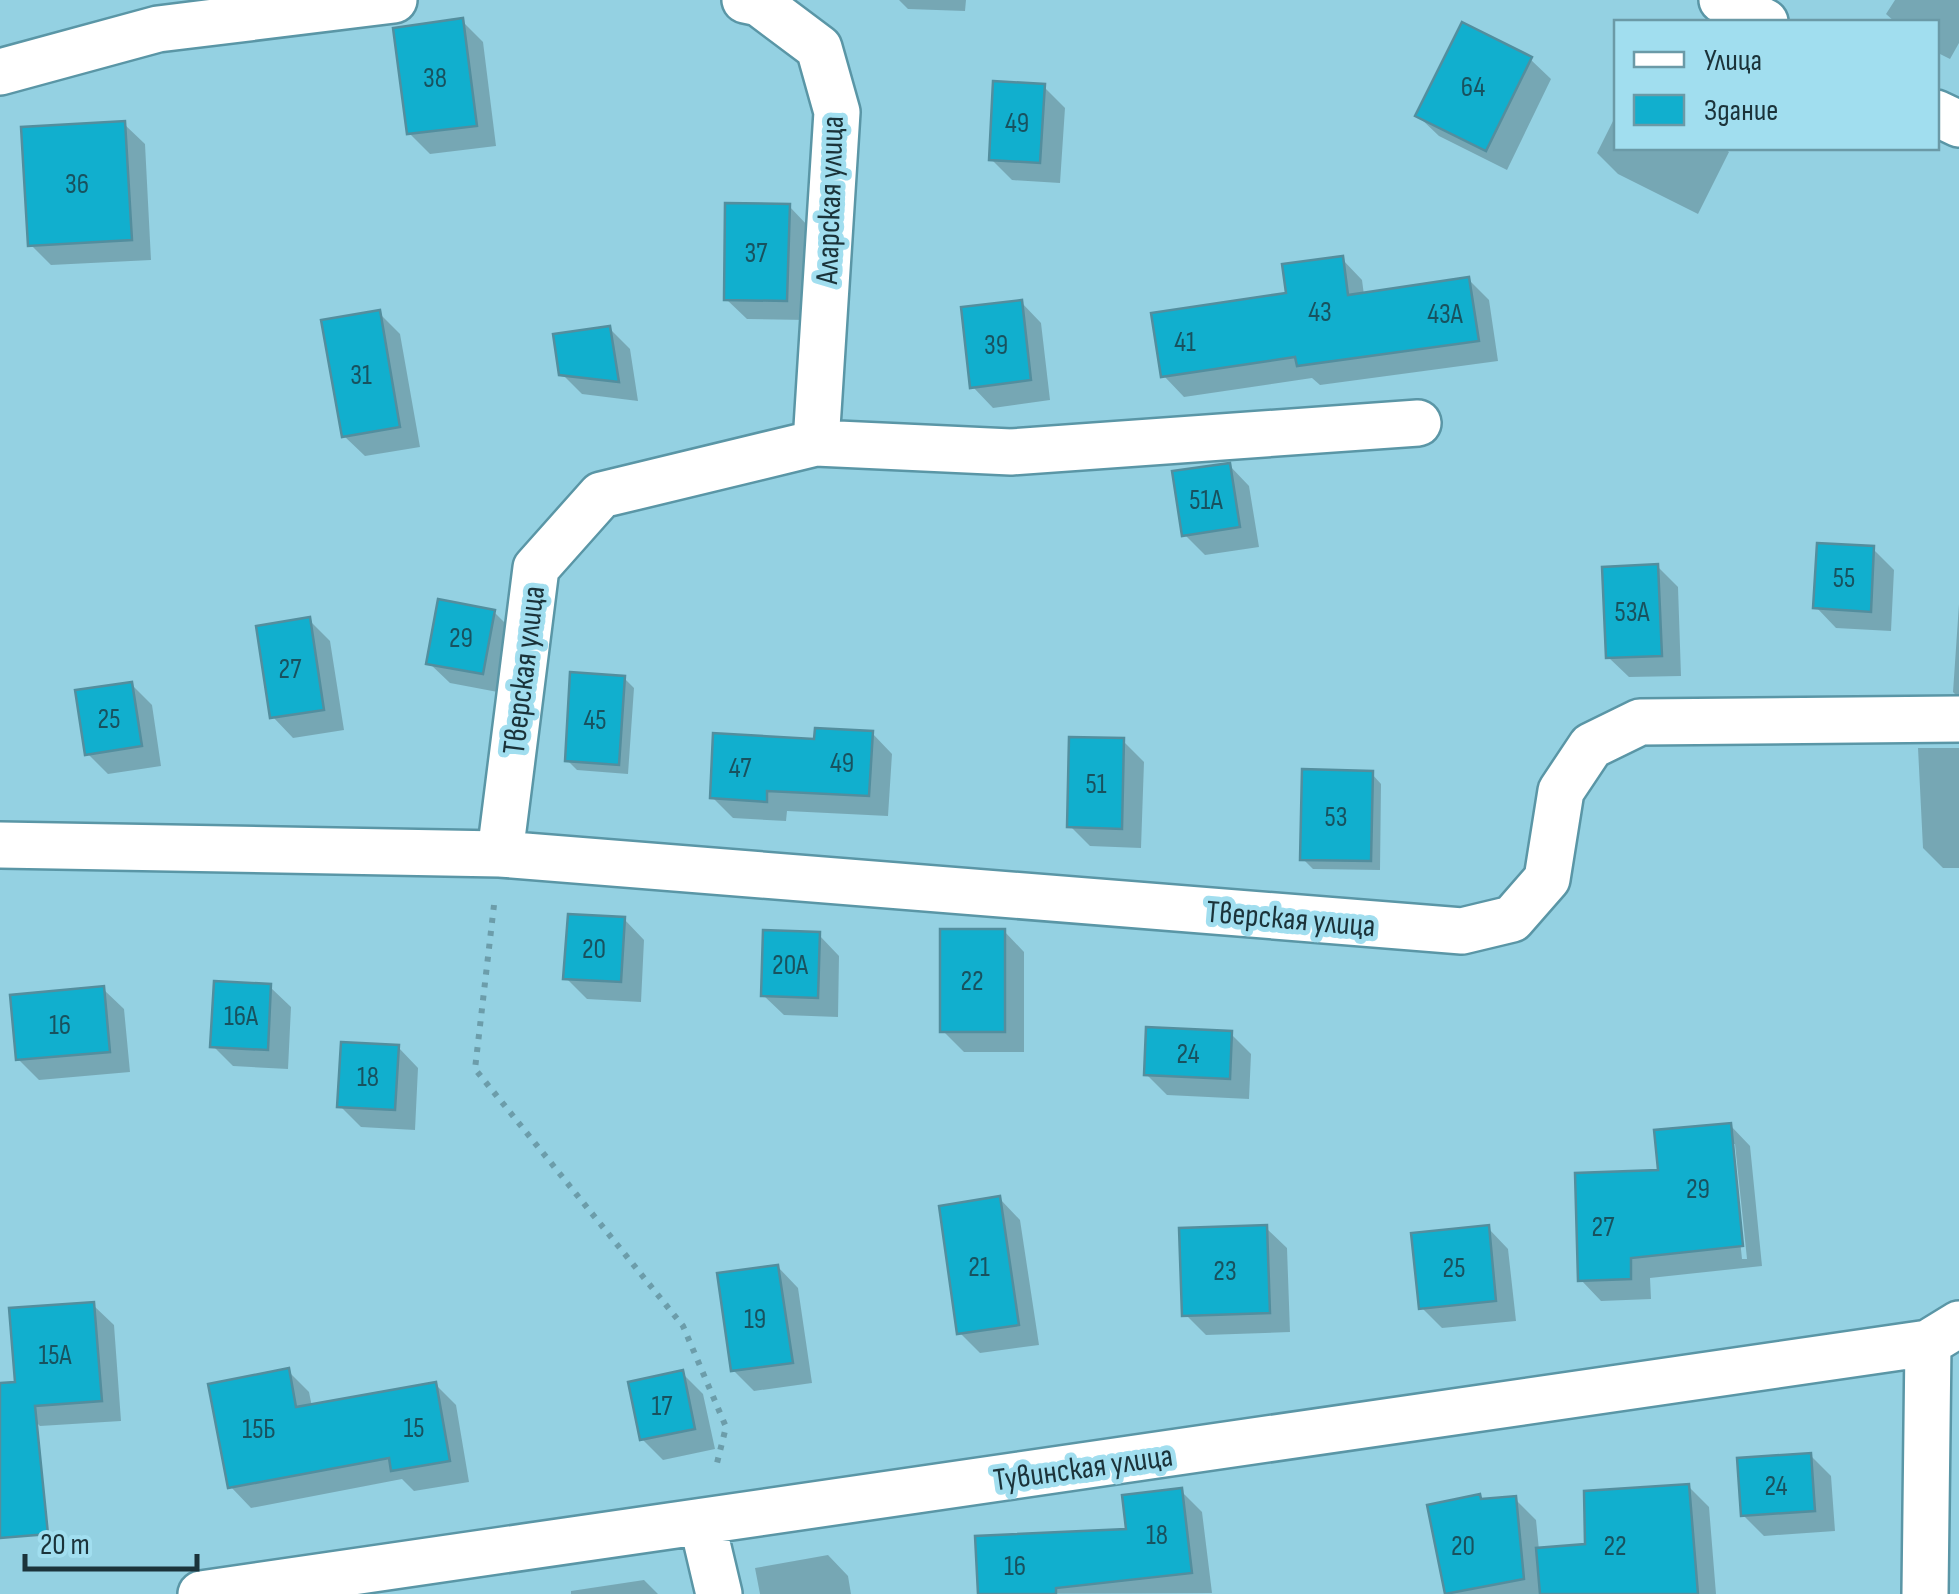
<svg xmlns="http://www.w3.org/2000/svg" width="1959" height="1594" font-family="'Sofia Sans Condensed',sans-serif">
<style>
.shadow{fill:#0003;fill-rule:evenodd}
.building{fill:#11afce;stroke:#538e9e;stroke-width:2.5}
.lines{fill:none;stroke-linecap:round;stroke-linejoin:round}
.minor-casing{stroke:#5a96a6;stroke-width:50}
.path{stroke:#6c9daa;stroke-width:6;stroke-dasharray:5 8;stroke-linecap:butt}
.minor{stroke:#fff;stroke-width:45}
.labels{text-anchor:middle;stroke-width:10;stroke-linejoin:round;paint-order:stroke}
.number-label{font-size:28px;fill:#18525f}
.street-label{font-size:32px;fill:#1b333a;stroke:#a1deef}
</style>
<rect width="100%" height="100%" fill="#94d1e2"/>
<path class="shadow" d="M899,0h67l-1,11 -57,-2z
M1895,0h64v43l-9,16 -14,-7v-30h-41l-9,-8z
M462,21l21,21 13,104 -66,8 -21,-21z
M1530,59l21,20 -44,91 -68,-34 -21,-20z
M1044,87l21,21 -5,75 -48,-3 -21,-21z
M1616,115v33h108l5,4 -31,62 -80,-40 -21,-21z
M124,124l21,20 6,116 -100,5 -20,-20z
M789,206l20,21 -2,93 -60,-1 -21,-20z
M1342,259l20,21 2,15 104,-16 21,21 9,61 -178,24 -8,-7 -128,19 -20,-21z
M1021,302l20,21 9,77 -57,8 -20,-21z
M379,313l21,21 20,113 -55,9 -21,-20z
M609,328l21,21 8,52 -56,-7 -20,-20z
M1229,465l20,21 10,61 -54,8 -20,-20z
M1873,549l21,21 -3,61 -55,-3 -20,-21z
M1657,566l21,21 3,89 -52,1 -21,-20z
M1959,604v94l-6,-6z
M494,612l21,21 -12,60 -53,-10 -21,-20z
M309,620l21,21 14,89 -51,8 -20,-21z
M624,678l10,10 -6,86 -51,-4 -10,-10z
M131,684l21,21 9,61 -53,8 -20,-20z
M872,733l20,21 -4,62 -101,-5 -1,10 -53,-3 -21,-21 105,-55z
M1123,741l21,21 -3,86 -51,-2 -20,-20z
M1918,748h41v120h-16l-20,-20z
M1372,774l9,10 -1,86 -67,-1 -10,-10z
M624,919l20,21 -3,62 -54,-3 -21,-21z
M1004,931l20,21v100h-60l-21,-21z
M819,935l20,21 -1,61 -54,-2 -21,-20z
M270,987l21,20 -3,62 -55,-3 -20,-20z
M103,989l21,20 6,63 -91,8 -21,-21z
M1231,1034l20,20 -2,45 -82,-4 -21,-21z
M398,1047l20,21 -3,62 -54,-3 -21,-21z
M1730,1125l20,21 12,120 -112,12 1,21 -50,2 -20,-21 79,-107zM1730,1144h5l12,115h-5z
M1000,1199l20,21 19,125 -59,8 -20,-20z
M1266,1228l21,20 3,84 -84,3 -21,-21z
M1488,1228l20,21 8,72 -74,7 -20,-20z
M778,1267l20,21 14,95 -58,8 -21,-21z
M93,1305l21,20 7,96 -81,5 -21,-20z
M288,1371l21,21 3,15 123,-23 21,21 13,77 -55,9 -12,-12 -151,29 -20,-21z
M682,1373l21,21 12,55 -52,11 -21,-21z
M1810,1455l21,21 4,55 -71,5 -21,-21z
M1688,1486l21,21 7,87h-269l-17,-87 50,-10 4,4 31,-2 21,21 3,30 49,-3z
M1181,1491l21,21 10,81 -231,1 148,-63z
M828,1555l20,21 3,18h-91l-5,-26z
M644,1580l14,14h-87v-3z"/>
<path class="building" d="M463,18l14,108 -70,8 -14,-106z
M1462,22l70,35 -46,94 -71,-35z
M993,81l52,3 -5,79 -51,-3z
M125,121l7,119 -104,6 -7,-119z
M725,203l65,1 -3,97 -63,-1z
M1343,256l5,39 121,-18 10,64 -182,25 -2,-9 -134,20 -10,-64 135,-20 -4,-29z
M1022,300l9,80 -61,8 -9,-81z
M380,310l20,117 -58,10 -21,-117z
M610,326l9,56 -60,-7 -6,-41z
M1230,463l10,64 -58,9 -10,-65z
M1817,543l57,3 -3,66 -58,-4z
M1658,564l4,92 -56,2 -4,-91z
M438,599l57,11 -12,64 -57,-10z
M310,617l14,93 -54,8 -14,-92z
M570,672l55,4 -6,89 -54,-4z
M132,682l10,64 -57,9 -10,-65z
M815,728l58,3 -4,65 -102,-5v11l-57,-4 3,-65 101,6z
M1069,737l55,1 -2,91 -55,-2z
M1302,769l71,2 -2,90 -71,-1z
M568,914l57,3 -4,65 -58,-3z
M940,929h65v103h-65z
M763,930l57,2 -2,66 -57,-2z
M214,981l57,3 -3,66 -58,-3z
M104,986l6,66 -94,8 -6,-65z
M1146,1027l86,4 -2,48 -86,-4z
M341,1042l58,3 -4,65 -58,-3z
M1731,1123l12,123 -112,12v21l-53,2 -3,-108 83,-3 -4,-40z
M1000,1196l19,129 -62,9 -18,-128z
M1267,1225l3,88 -88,3 -3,-88z
M1489,1225l7,76 -77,8 -8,-76z
M778,1265l15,98 -62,8 -14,-98z
M94,1302l8,99 -67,5 13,128 -48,4v-155l15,-1 -6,-74z
M289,1368l7,39 140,-25 14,79 -59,10 -2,-13 -161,30 -20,-104z
M683,1370l12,59 -55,11 -12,-58z
M1811,1453l4,58 -74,5 -4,-58z
M1689,1484l9,110h-158l-4,-46 49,-4 -1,-53z
M1182,1488l10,85 -136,15v6h-78l-3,-58 151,-7 -4,-34z
M1480,1494l1,5 35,-3 8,83 -79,15 -18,-89z"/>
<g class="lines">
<defs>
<path id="minor" d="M745,0l14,3 60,45 18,64 -21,331
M1722,0l43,22
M0,72l158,-43 236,-29
M1936,113l23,11
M0,845l500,9 962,77 50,-12 35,-40 14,-88 30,-45 49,-24 319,-3
M500,854l36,-286 65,-73 215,-52 195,9 407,-29
M702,1522l17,72
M201,1594l1727,-251 31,-19
M1925,1594l3,-251"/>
</defs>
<use href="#minor" class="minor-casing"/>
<path class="path" d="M494,905l-19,164 208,257 43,101 -10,40"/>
<use href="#minor" class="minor"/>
</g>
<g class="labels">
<g class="number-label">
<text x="435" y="87">38</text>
<text x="1473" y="96">64</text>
<text x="1017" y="132">49</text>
<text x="77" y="193">36</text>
<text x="756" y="262">37</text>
<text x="1320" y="321">43</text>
<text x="1445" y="323">43А</text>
<text x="1185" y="351">41</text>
<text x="996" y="354">39</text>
<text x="361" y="384">31</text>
<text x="1206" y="509">51А</text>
<text x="1844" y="587">55</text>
<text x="1632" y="621">53А</text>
<text x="461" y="647">29</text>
<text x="290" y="678">27</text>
<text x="109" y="728">25</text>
<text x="595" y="729">45</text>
<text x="842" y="772">49</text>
<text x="740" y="777">47</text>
<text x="1096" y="793">51</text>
<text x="1336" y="826">53</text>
<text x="594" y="958">20</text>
<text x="790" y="974">20А</text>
<text x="972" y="990">22</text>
<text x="241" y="1025">16А</text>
<text x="60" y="1034">16</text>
<text x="1188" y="1063">24</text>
<text x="368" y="1086">18</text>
<text x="1698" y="1198">29</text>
<text x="1603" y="1236">27</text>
<text x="979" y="1276">21</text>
<text x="1454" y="1277">25</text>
<text x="1225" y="1280">23</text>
<text x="755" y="1328">19</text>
<text x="55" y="1364">15А</text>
<text x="662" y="1415">17</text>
<text x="414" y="1437">15</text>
<text x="259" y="1438">15Б</text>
<text x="1776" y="1495">24</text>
<text x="1157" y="1544">18</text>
<text x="1463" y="1555">20</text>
<text x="1615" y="1555">22</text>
<text x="1015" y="1575">16</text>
</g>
<g class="street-label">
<text transform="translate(829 200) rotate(-88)" y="11">Аларская улица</text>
<text transform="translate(523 670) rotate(-83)" y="11">Тверская улица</text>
<text transform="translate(1291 918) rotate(5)" y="11">Тверская улица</text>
<text transform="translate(1083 1467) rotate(-8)" y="11">Тувинская улица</text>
</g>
</g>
<rect x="1614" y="20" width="325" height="130" fill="#a1deef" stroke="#6b9aa7" stroke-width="2.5"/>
<rect x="1634" y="52" width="50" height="15" fill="#ffffff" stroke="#6b9aa7" stroke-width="2.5"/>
<text x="1704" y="70" font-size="30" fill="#1b333a">Улица</text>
<rect x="1634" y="95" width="50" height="30" fill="#11afce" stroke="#6b9aa7" stroke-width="2.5"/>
<text x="1704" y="120" font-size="30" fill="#1b333a">Здание</text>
<path d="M25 1554v15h172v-15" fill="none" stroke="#1b333a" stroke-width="5"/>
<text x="40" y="1554" font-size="30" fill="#1b333a" stroke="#a1deef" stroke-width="8" paint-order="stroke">20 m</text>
</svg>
